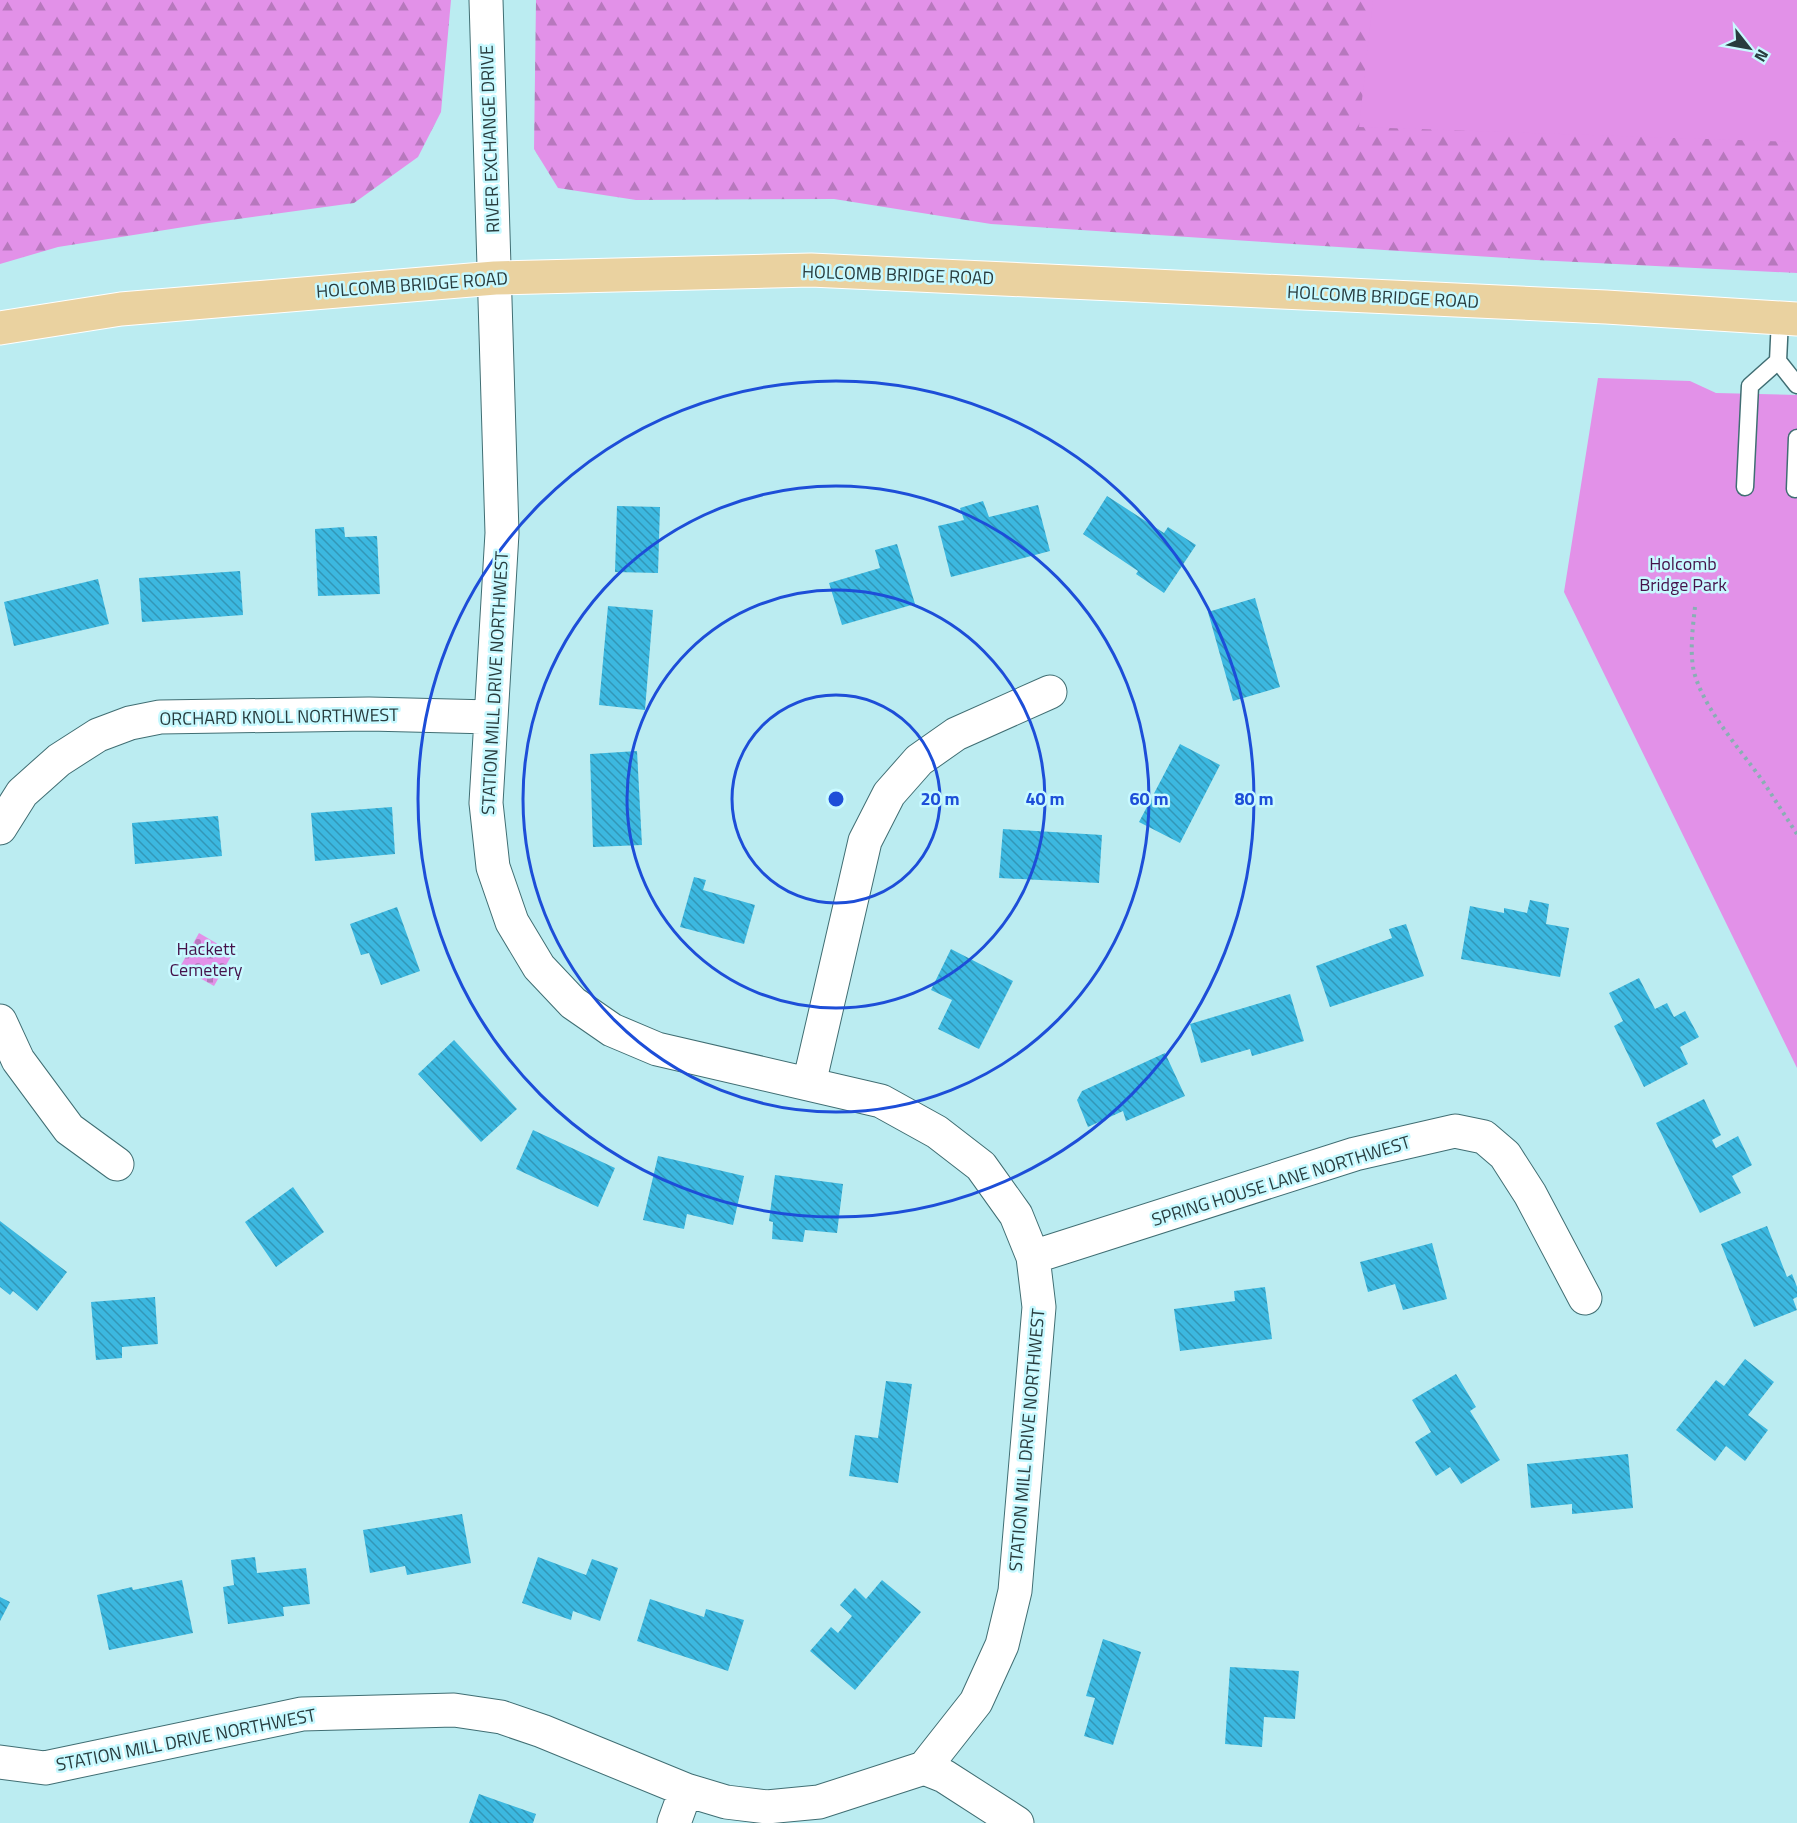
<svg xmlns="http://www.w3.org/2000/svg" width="1797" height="1823" font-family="'Titillium Web',sans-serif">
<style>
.forest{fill:url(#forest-firs)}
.cemetery{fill:url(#cemetery-stones)}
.park{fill:#e291e8}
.building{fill:url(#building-back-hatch)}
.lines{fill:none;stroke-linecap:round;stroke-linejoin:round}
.service-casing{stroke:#406e73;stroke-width:19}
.minor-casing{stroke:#406e73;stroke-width:35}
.primary-casing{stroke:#fff;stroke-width:35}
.path{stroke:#88afb3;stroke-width:4;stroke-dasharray:3 4.5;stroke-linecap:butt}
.service{stroke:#fff;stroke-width:16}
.minor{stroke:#fff;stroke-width:33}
.primary{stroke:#ead2a0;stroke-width:33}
.ring{fill:none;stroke:#1d4ed8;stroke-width:3}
.labels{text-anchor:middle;stroke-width:5;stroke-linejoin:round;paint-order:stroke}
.street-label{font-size:18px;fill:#283c3e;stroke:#c8f9ff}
.park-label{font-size:18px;fill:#45124a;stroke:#c8f9ff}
.centre{fill:#1d4ed8;stroke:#c8f9ff;stroke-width:3}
.ring-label{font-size:18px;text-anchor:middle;font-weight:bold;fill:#1d4ed8;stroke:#c8f9ff;stroke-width:5;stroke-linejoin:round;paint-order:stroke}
</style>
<defs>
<pattern id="forest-firs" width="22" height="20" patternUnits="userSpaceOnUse" patternTransform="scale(1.5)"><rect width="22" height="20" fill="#e291e8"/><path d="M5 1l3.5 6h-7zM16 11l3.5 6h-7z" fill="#b778bd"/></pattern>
<pattern id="cemetery-stones" width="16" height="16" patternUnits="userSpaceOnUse" patternTransform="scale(1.5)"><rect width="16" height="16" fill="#e291e8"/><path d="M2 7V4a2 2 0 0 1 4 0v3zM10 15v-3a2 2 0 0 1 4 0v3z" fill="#b778bd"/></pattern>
<pattern id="building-back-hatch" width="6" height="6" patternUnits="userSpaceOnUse" patternTransform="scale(1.5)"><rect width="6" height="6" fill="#3cb8e0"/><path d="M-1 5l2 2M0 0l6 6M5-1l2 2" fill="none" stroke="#3297b7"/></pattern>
</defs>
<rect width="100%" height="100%" fill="#bbecf1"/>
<path class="forest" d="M0,0h451l-10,112 -23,45 -64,46 -145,20 -151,24 -58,17z
M536,0h1261v273l-261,-13 -545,-36 -157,-25 -198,1 -78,-12 -24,-39z"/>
<path class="cemetery" d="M199,933l34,20 -19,33 -34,-19z"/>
<path class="park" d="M1373,0h424v142l-438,-15z
M1598,378l92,3 26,12 81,2v673l-233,-476z"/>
<path class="building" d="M1107,496l57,37 4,-6 28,18 -32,48 -28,-19 2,-3 -55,-37z
M983,501l6,16 49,-12 12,46 -99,26 -13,-51 26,-6 -4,-12z
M617,506l43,1 -2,66 -43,-1z
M344,527l1,10 32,-1 3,58 -62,2 -3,-67z
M897,544l18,60 -73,21 -13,-42 51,-15 -5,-18z
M240,571l3,44 -101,7 -3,-44z
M98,579l11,45 -95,22 -10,-44z
M1255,598l25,89 -47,14 -25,-89z
M608,606l45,4 -8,100 -46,-5z
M1180,744l40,21 -40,78 -41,-21z
M637,751l5,94 -49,2 -3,-93z
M392,807l3,47 -80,7 -4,-48z
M218,816l4,40 -87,8 -3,-41z
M1003,829l99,6 -3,48 -100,-5z
M694,877l12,3 -3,10 52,15 -11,39 -64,-17z
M1530,900l19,4 -3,20 23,4 -9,49 -99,-18 9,-53 34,7v-5l23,5z
M397,907l23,64 -39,14 -12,-32 -8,2 -11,-31z
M1406,924l18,52 -94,31 -14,-41 76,-28 -3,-9z
M951,949l62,32 -34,68 -41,-20 14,-29 -21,-10z
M1639,978l16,31 12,-6 7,14 11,-6 14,26 -19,10 8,17 -44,23 -30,-61 9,-5 -14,-28z
M1290,994l14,47 -52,15 -2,-7 -49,14 -11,-39z
M454,1040l63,69 -36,33 -63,-68z
M1165,1053l20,43 -59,25 -3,-10 -35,16 -11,-27 5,-9z
M1704,1099l17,36 -9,5 4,8 22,-12 14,29 -20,11 9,17 -41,20 -44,-90z
M533,1130l82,38 -17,39 -82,-38z
M658,1156l86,20 -11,49 -46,-11 -3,15 -41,-9z
M775,1175l68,9 -6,49 -32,-3 -2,12 -31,-3 1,-17 -4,-1z
M293,1187l31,45 -48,35 -31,-45z
M0,1221l67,51 -30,39 -24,-20 -3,4 -10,-8z
M1767,1226l20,51 5,-3 5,13v10l-4,2 4,11 -43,17 -33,-83z
M1432,1243l15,56 -44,11 -8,-26 -27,8 -8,-30z
M1265,1287l7,52 -92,12 -6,-42 61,-8 -1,-10z
M155,1297l3,47 -36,3v11l-26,2 -5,-58z
M1745,1359l29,23 -26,33 20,15 -23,31 -19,-15 -11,15 -39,-31 40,-50 8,6z
M1456,1374l20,33 -6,4 30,49 -39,24 -11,-17 -14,9 -21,-34 16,-10 -19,-32z
M886,1381l26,3 -14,99 -49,-7 6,-41 23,3z
M1628,1454l5,54 -61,6v-10l-41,4 -4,-44z
M462,1514l9,49 -64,12 -2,-9 -35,7 -7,-43z
M255,1557l2,16 49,-5 4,36 -27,3 1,9 -56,8 -5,-37 11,-2 -3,-25z
M538,1557l48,18 6,-16 26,9 -18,53 -27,-10 -2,9 -49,-17z
M182,1580l11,53 -84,17 -12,-55 35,-8 1,3z
M882,1580l39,32 -66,78 -45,-39 21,-24 7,6 14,-17 -12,-11 15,-17 11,11z
M0,1597l10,5 -10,19z
M650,1599l54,18 2,-8 38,11 -16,51 -91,-30z
M1103,1639l38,13 -28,93 -29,-9 11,-38 -9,-2z
M1230,1667l69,4 -4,48 -31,-2 -2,30 -37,-3z
M479,1794l57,20 -3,9h-64z"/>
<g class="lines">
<defs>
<path id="service" d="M1780,319l-2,42 19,24
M1745,487l5,-101 28,-25
M1795,489l2,-51"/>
<path id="minor" d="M0,828l22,-35 37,-33 39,-25 32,-12 30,-6 209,-3 122,3
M0,1021l18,39 51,69 48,35
M809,1084l56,-243 24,-47 30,-34 37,-26 94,-42
M1033,1257l322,-103 100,-23 29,6 21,18 25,39 55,104
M0,1762l45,6 257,-54 152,-4 47,7 41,14 144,59 40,12 41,5 52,-5 105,-34 52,-66 26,-57 13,-54 24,-284 -6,-50 -17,-42 -35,-49 -44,-34 -56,-31 -224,-52 -45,-19 -39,-27 -34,-36 -27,-45 -19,-55 -7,-64 16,-270 -16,-533
M924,1768l20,8 73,47
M674,1823l12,-33"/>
<path id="primary" d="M0,328l121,-19 374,-31 316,-8 795,37 191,12"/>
</defs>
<use href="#service" class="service-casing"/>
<use href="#minor" class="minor-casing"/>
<use href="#primary" class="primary-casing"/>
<path class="path" d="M1695,607c-2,19 -5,40 -2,60 7,38 47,82 69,113 12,18 23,36 35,54"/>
<use href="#service" class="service"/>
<use href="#minor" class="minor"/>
<use href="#primary" class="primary"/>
</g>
<g class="ring">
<circle cx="836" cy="799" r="104"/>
<circle cx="836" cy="799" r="209"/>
<circle cx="836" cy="799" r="313"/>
<circle cx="836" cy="799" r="418"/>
</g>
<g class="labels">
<g class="street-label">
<text transform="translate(490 139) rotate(-92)" y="6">RIVER EXCHANGE DRIVE</text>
<text transform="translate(898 275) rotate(2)" y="6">HOLCOMB BRIDGE ROAD</text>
<text transform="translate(412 285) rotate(-4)" y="6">HOLCOMB BRIDGE ROAD</text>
<text transform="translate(1383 297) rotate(3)" y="6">HOLCOMB BRIDGE ROAD</text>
<text transform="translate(495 683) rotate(-87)" y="6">STATION MILL DRIVE NORTHWEST</text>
<text transform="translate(279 717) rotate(-1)" y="6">ORCHARD KNOLL NORTHWEST</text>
<text transform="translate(1281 1181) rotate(-17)" y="6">SPRING HOUSE LANE NORTHWEST</text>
<text transform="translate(1027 1440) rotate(-85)" y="6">STATION MILL DRIVE NORTHWEST</text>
<text transform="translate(186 1740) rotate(-11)" y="6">STATION MILL DRIVE NORTHWEST</text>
</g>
<g class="park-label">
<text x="1683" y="570">Holcomb<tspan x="1683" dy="21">Bridge Park</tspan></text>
<text x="206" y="955">Hackett<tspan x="206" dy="21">Cemetery</tspan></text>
</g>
</g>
<circle cx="836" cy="799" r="9" class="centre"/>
<g class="ring-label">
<text x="940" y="805">20 m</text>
<text x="1045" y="805">40 m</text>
<text x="1149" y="805">60 m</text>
<text x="1254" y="805">80 m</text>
</g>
<g transform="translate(1749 48) rotate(121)" stroke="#c8f9ff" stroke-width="4.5" paint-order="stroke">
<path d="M0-4.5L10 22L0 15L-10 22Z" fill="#283c3e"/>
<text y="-9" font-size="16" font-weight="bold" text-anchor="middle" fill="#283c3e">N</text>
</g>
</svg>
